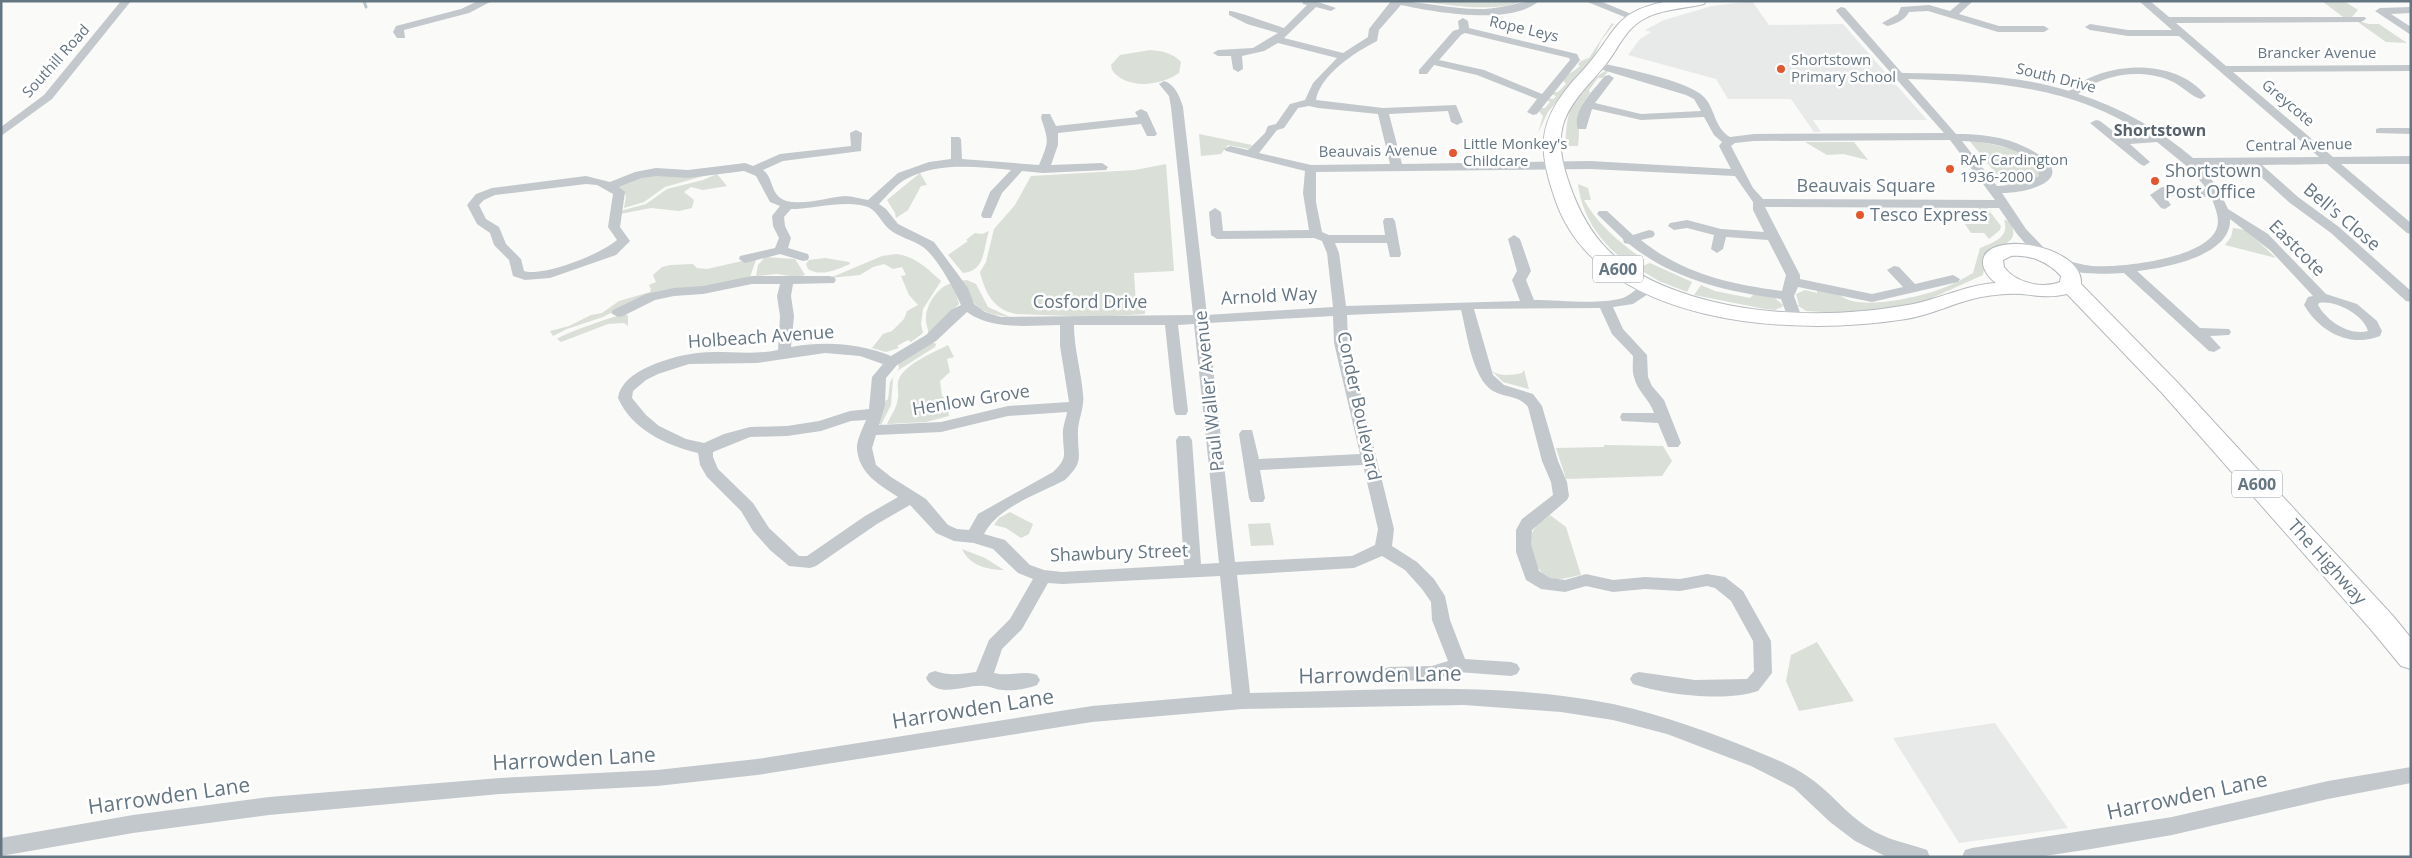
<svg xmlns="http://www.w3.org/2000/svg" width="2412" height="858" font-family="'Open Sans',sans-serif">
<style>
.built{fill:#e8e9e9}
.green{fill:#dadfd7}
.lines{fill:none;stroke-linecap:round;stroke-linejoin:round}
.stream{stroke:#bbc7cb;stroke-width:3}
.primary-casing{stroke:#b5babe;stroke-width:2}
.street{fill:#c3c8cc;fill-rule:evenodd}
.primary{fill:#fff;fill-rule:evenodd}
.poi-dot{fill:#e4572e;stroke:#fff;stroke-width:2}
.labels{text-anchor:middle;stroke-width:5;stroke-linejoin:round;paint-order:stroke}
.far-street-label{font-size:15px;fill:#657683;stroke:#fff}
.far-poi-label{font-size:15px;fill:#657683;stroke:#fff;text-anchor:start}
.far-quarter-label{font-size:16px;font-weight:bold;fill:#57646e;stroke:#fff}
.shield{fill:#fff;stroke:#939fa8;stroke-width:1}
.shield-label{font-size:16px;font-weight:bold;fill:#657683}
.poi-label{font-size:18px;fill:#657683;stroke:#fff;text-anchor:start}
.street-label{font-size:18px;fill:#657683;stroke:#fff}
.near-street-label{font-size:21px;fill:#657683;stroke:#fff}
</style>
<rect width="100%" height="100%" fill="#fafaf8"/>
<path class="built" d="M1752,1l17,24 74,-1 84,96h-114l8,12h-7l-23,-33h-63l-12,-20 -88,-24 12,-16 11,-7 -6,-2 19,-10 48,-14z
M1995,723l73,105 -109,15 -66,-105z"/>
<path class="green" d="M1420,1h101c-21,12 -77,4 -101,0z
M2322,1h22l14,9 -6,7h-9z
M2355,20l14,4h10l28,19 -21,-1z
M1612,23l2,1 -13,17 -8,18 -45,53 -10,21 5,-17 -5,-6 2,-2h5l5,-6 -3,-2 1,-2 5,1 3,-3 -5,-2 1,-2h6l8,-8 -4,-5c5,-5 12,-7 18,-13l-2,-2 3,-3 8,-3z
M1150,50c12,1 23,3 31,12l-2,11c-18,13 -53,17 -67,-3l-1,-5 9,-10z
M1609,70l-6,8h-5l-9,12 1,3c-16,22 -9,30 -12,53h-13c1,-10 1,-23 4,-32 4,-12 28,-43 40,-44z
M1199,134l53,11 -3,4 -21,-4 -7,9 -20,2z
M1968,139l49,11 20,12c1,3 3,9 3,12 -2,13 -26,11 -34,12z
M1805,142h49l14,18 -25,-6 -16,1z
M1166,164l8,107 -40,2 2,31 9,4v6l-49,3 -80,-3c-22,-4 -31,-21 -36,-42l6,-10 8,-33 21,-24 16,-29 104,-6z
M714,173l-49,14 -21,15 -20,6 2,-12 -7,-9 28,-11z
M920,173l7,12 -6,1 -13,24 -12,8 -1,-5 -8,-13z
M717,174l10,12 -24,4 -12,-3 -7,5 10,8 -2,8 -13,3 -28,-3 -31,6v-3l26,-7 21,-15 36,-9z
M1578,184l10,4 3,12h-7c14,25 36,43 59,59l-13,5c-28,-18 -48,-47 -52,-80z
M1978,208h9l14,18 -1,4 -11,9 -5,-6h-13l-6,-9h24z
M2004,220l6,1c12,26 -12,20 -24,34l-3,20 -71,32 -71,6 -35,-2 -9,-6h2l-3,-11 9,-4 12,3v-3l23,5c17,16 74,3 95,-4 13,-4 26,-11 38,-18l7,-25c13,-6 30,-10 24,-28z
M2233,228l13,2 30,28 -51,-13 6,-8z
M989,231c-6,17 -3,40 -26,42l-15,-18 20,-14 -2,-1 9,-7 7,1z
M896,254c19,2 32,15 45,27l-18,28 -2,15 2,9 -12,9 -3,-2 -11,6 2,2 -13,4 -14,-4 11,-14 9,-3 12,-12 3,-8 11,-6 -9,-10 -8,-19 5,-1 -4,-8 -9,2 -9,-5 -11,3 -13,8 -30,3 52,-22z
M765,257l30,2 10,16 -8,2 -20,-3 -21,2 2,-11z
M825,258l24,4 1,2c-14,6 -29,13 -42,5l-2,-5 3,-4z
M751,259l5,1 -6,17 -120,26 -27,14 -36,12 -14,7 -3,-5 19,-5 22,-11 11,-2 17,-12 31,-9 1,-3 -2,-4 7,-3 -3,-7 9,-8 8,-2 23,-1 4,4 10,1z
M1650,263l42,19 -5,10 -28,-11 -22,-13z
M967,280l9,4 12,23 22,10c-24,-3 -38,-7 -44,-32l-7,-4z
M953,283l6,21 -31,30c1,-6 -3,-10 -2,-16 0,-14 13,-33 27,-35z
M1701,285l14,6 35,7 4,-4 21,4 8,7 -1,2 -7,3 -10,-1 -71,-14z
M626,314l2,2v10l-4,-3 -16,1 -47,18 -4,-3c8,-6 59,-24 69,-25z
M933,342l3,2 -1,3 -38,24 -4,7 -2,27 -10,20 -3,-2 5,-20 5,-4 2,-17 9,-14 -1,-5z
M948,345l6,12 -7,2 3,13 -10,9 2,15 5,4 2,16 -23,6 -39,2c4,-9 10,-16 11,-26 1,-5 -1,-11 0,-16 3,-16 36,-30 50,-37z
M1524,370l5,19 -26,-7 -11,-11c9,6 20,4 30,2z
M1604,445l59,1 9,15 -10,15 -96,3 -10,-31 48,-1z
M1010,512l23,12 -4,10 -8,4 -15,-10 -12,-3 5,-7z
M1550,515l16,12 15,48c-8,1 -18,5 -27,4 -18,-3 -29,-32 -21,-48 4,-7 11,-11 17,-16z
M1270,523l4,22 -23,1 -3,-22z
M962,549l23,9 19,12c-17,0 -35,-5 -42,-21z
M1817,642l37,59 -55,10 -13,-30 5,-26z"/>
<g class="lines">
<path class="stream" d="M364,1l2,6"/>
<defs>
<path id="primary" d="M1667,1h39l-2,3c-21,5 -44,5 -62,16 -17,10 -24,29 -36,44 -15,19 -36,37 -43,61 -5,18 -1,38 5,55 20,61 52,91 112,112 71,25 155,26 228,13 30,-5 57,-20 88,-22 -6,-4 -12,-12 -13,-19 -3,-36 101,-20 98,20l97,99 215,233 18,22v31l-10,-3 -28,-34 -211,-239 -95,-99c-16,4 -29,2 -45,0 -12,-1 -29,1 -41,3 -26,5 -49,18 -75,22 -112,18 -308,8 -351,-120 -17,-50 -18,-76 18,-118 8,-9 17,-18 24,-28 11,-14 19,-31 35,-40 10,-6 23,-9 35,-12zM2011,256c19,-2 37,6 50,20l-1,6c-17,7 -45,1 -56,-15l-1,-7z"/>
</defs>
<use href="#primary" class="primary-casing"/>
<path class="street" d="M121,1h10l-79,98 -51,37v-9l43,-32z
M478,1h14l-23,12 -65,17 1,8h-8l-4,-6 3,-6 65,-17z
M1302,1h13l21,7 -5,3 -15,-4 -32,31 59,15 25,-16 1,-8 22,-28c32,0 62,9 94,8 19,-1 35,-8 54,-8 -28,25 -105,11 -138,4l-22,25 -2,11c-22,11 -57,34 -61,59l67,8 73,-3 7,17 -6,3 -6,-3 -3,-11 -59,3 13,50 188,-3 141,8 -12,-23 3,-4 -8,-7 -10,-18 -63,3 -49,-11 -6,20h-8c-7,-17 17,-41 27,-53l4,-1 5,3 -19,25 46,11 60,-3 -7,-12 -8,-4 -93,-28v-4l4,-1c24,6 89,18 106,34 12,11 11,32 27,41l24,-3 190,-1 -107,-121 -1,-2 5,-3 4,1 57,65c57,1 112,1 167,18 35,-30 106,-34 137,5l-5,3c-9,-2 -20,-14 -30,-18 -29,-13 -69,-7 -93,13 43,14 81,35 115,64l126,-1 -140,-121h-51l-38,-6 -5,-3 5,-3 38,6h44l-33,-29h11l19,16h196l1,2 -5,3 -185,1 50,43 185,-1v6l-178,1 100,85 78,-1v8h-70l70,59v11l-4,-1 -80,-69 -65,1 36,32 41,30 72,64v11l-5,-1 -75,-68 -41,-30 -42,-38h-48l18,23 10,21 40,25 58,60 31,10 20,17 5,10 -2,5c-30,12 -60,-4 -76,-31l4,-8 5,-1 -42,-45 -41,-32c2,37 -65,49 -93,52l63,57 29,1 2,3 -2,3 -19,1 11,12 -7,4 -5,-1 -85,-78c-18,1 -59,3 -71,-11l6,-4c11,3 22,7 33,8 28,2 111,-7 124,-36 5,-10 -1,-23 -5,-33l-47,-2 7,10 -6,4 -4,-1 -11,-13 12,-8 45,2 -18,-21 -32,-26 -27,2 20,18 -6,4 -4,-2 -50,-41 6,-3 4,1 22,17 26,-2c-76,-51 -152,-54 -240,-57l48,55c23,0 47,2 69,13 55,26 17,45 -23,46l24,36 21,22 1,3 -1,3h-10l-20,-23 -18,-26 -234,-1 35,68v4l72,15 31,-7 -16,-17 7,-4 5,1 16,17 38,-9 7,4 -2,3 -86,20 -74,-15 -4,9 8,22 -7,4 -7,-4 -7,-19c-56,-8 -107,-19 -152,-55l-5,-1 -1,-4 -26,-25 2,-3h8l26,24 16,-5 4,1 2,3 -2,3 -12,3c42,34 89,44 141,51l4,-16 -18,-35 -42,-3 -3,12 -6,4 -6,-4 3,-14 -27,-7 -13,2 -6,-4 2,-3 17,-3 34,9 43,3 -11,-22v-8l-18,-26 -145,-7 -274,3v30l6,30 7,3h56l-2,-14 2,-3h8l2,3 6,33 -1,3h-10l-3,-14h-52l4,10 7,53 174,-5 -8,-21 5,-9 -9,-32 6,-4 6,4 11,32 -5,9 8,20c26,0 64,5 89,-2 11,-4 18,-17 31,-14l2,3 -2,3 -21,14 -20,3 10,22 24,26 1,22 4,9 12,14 17,43 -3,4h-10l-10,-24 -36,-2 -2,-4 2,-4h32c-4,-13 -17,-22 -20,-36 -2,-6 -1,-14 -1,-21l-21,-22 -12,-26 -126,1 19,66 11,10 29,9 9,12 16,55 9,21 2,14 -2,4 -35,30 -1,14 8,27 11,7 15,2 21,-6 27,6 32,-3 35,2 27,-5 18,3 18,14 28,50 1,32 -14,18c-32,11 -93,4 -125,-7l-3,-5 3,-5 6,-2 56,8 52,-1 7,-8 -1,-30 -22,-40 -16,-13 -8,-2 -27,5 -35,-2 -32,3 -27,-6 -21,6 -24,-3 -15,-9 -10,-28v-22l6,-11 31,-24 -2,-13 -9,-21 -14,-54c-9,-12 -23,-9 -35,-16 -21,-13 -26,-58 -32,-81l-114,5 1,28 46,186 -2,17 25,16 17,17 11,17 5,24 15,39 46,3 6,2 3,5 -3,5 -6,2 -53,-4 -26,8 -43,1 -6,-2 -3,-5 3,-5 6,-2 43,-1 16,-5 -16,-41 -1,-18 -9,-13 -17,-19 -23,-14 -28,12 -117,7 13,118c120,-2 244,-13 363,11 51,11 102,30 150,50 15,6 31,13 44,22 22,14 38,37 60,51 19,13 40,16 60,23l3,7h-43l-32,-16 -25,-19 -36,-34 -43,-22 -84,-32 -54,-14 -52,-8 -97,-7 -222,4 -150,13 -335,53 -100,11 -157,8 -231,21 -136,18 -132,23v-18l132,-23 136,-18 231,-19 157,-8 100,-11 335,-53 140,-12 -12,-118 -158,8 -14,-1 -26,46 -20,20 -8,24c14,4 29,-3 43,2l3,5 -3,5c-10,4 -24,6 -34,5 -7,0 -13,-4 -19,-4 -18,-2 -47,14 -58,-8l3,-5 6,-2c15,5 26,3 41,1l13,-32 21,-21 23,-40 -15,-6 -25,-24 -19,-6 -20,-2 -18,-8 -26,-28 -33,19 -61,42 -6,2 -21,-2 -19,-16 -17,-19 -12,-20 -34,-34 -7,-12 -2,-12c-32,-8 -66,-23 -80,-55 3,-28 55,-42 79,-45 27,-3 53,3 81,-3l2,-34 -3,-20 3,-12h-28l-49,10 -29,2 -19,4 -32,16 -5,1 -7,-4 2,-3 33,-16 28,-6 29,-2 49,-10h77l5,1 2,3 -2,3 -41,1 -2,12 3,20 -3,31c34,-6 68,-4 100,9l35,-21 25,-25 10,-5c-6,-15 -25,-49 -38,-58 -10,-7 -25,-10 -34,-18 -8,-7 -11,-17 -21,-22 -20,-8 -55,2 -77,2l-7,8 1,9 6,12 -3,10 20,6 1,3 -1,3 -5,1 -23,-7 -35,9 -6,-4 1,-3 35,-8 4,-10 -6,-12 -1,-10 8,-10 -10,-4 -14,-26 -12,-5 -56,7 -32,-2 -14,2 -23,9 6,5 -5,35 10,14 -14,14 -66,23 -25,2 -12,-4 -4,-16 -15,-15 -4,-12 -13,-9 -10,-19 9,-11 16,-6 94,-12 24,6 25,-10 21,-4 32,2 57,-7 8,3 27,-12 71,-8 -1,-13 6,-3 6,3 -1,18 -78,10 -20,9c9,6 8,20 16,27 14,12 49,0 66,-1 7,0 16,3 23,4l30,-27 31,-11 22,-3v-22h8l2,2 1,20 77,6c10,-24 10,-23 2,-47l1,-4h8l6,12 82,-9 -3,-5 6,-3 6,3 10,22 -2,2h-8l-6,-12 -83,9v12l-7,20 51,-2 6,4 -2,3 -63,3 -21,-2 -20,22 -11,25h-8l-2,-3 9,-23 21,-22c-36,-3 -70,-8 -103,8 -11,5 -21,18 -29,26l7,5 12,15 36,18 34,46 6,16 11,8 16,5 192,-2 -22,-208 -2,-11 -10,-12 5,-3c11,3 16,16 19,26l24,208 126,-8 -6,-54 -5,-12 -8,-3 -97,1 -6,-4 -2,-23 6,-4 6,4 2,19 86,-1 -6,-37 2,-22 -79,-20 -2,-2 6,-3 18,4 17,-17 3,-7 8,-2 14,-20 15,-4 8,-17 24,-25 -59,-15 -14,8 -22,5 1,13 -5,3 -5,-3 -2,-13h-13l-5,-3 5,-3 35,-2 25,-15 -31,-9 -18,-9v-4c5,-1 45,14 55,17l23,-23 -4,-1zM1309,106l9,2 60,6 12,50 -79,1 -52,-12 18,-23 7,-2 14,-20zM1950,140l45,60 -232,-1 -10,-11 -22,-42 4,-3 19,-2zM1962,141c28,1 55,5 76,25l1,10 -13,8 -29,2zM586,184l11,1 16,9 -5,33 9,13c-16,14 -73,37 -93,31l-3,-12 -15,-15 -7,-17 -13,-8 -7,-14 5,-5 11,-5zM2319,303c16,-3 44,11 49,28 -19,5 -41,-10 -50,-26zM967,312c26,19 63,13 93,13v21l9,56 -61,4 -67,16 -62,3 6,-20 1,-27 11,-13 39,-24zM1333,316l1,27 26,111 -101,5 -7,-29h-10l-3,4 10,64 2,4h12l2,-4 -5,-28 103,-5 15,64 -3,16 -23,11 -117,6 -27,-239zM1194,324l25,239 -18,1 -9,-124 -3,-4h-10l-3,4 8,125 -122,7 -18,-2 -14,-5 -25,-25 -21,-6c14,-27 54,-40 81,-54 19,-19 13,-21 13,-45 -1,-14 7,-27 5,-41 -2,-24 -9,-45 -9,-69h91l9,86 2,4h10l2,-4 -10,-86zM825,353l35,3 23,8 -11,13 -3,32 -19,2 -31,10 -32,5 -37,1 -26,7 -20,9 -18,-4 -27,-13 -13,-11 -14,-17 1,-7 13,-11 12,-6 31,-10 68,-1zM1067,412c-1,7 -5,16 -4,24 0,18 6,21 -10,36l-75,42 -9,16 -12,-1 -9,-4 -22,-26 -35,-22 -15,-12 -4,-17 4,-13 65,-3 67,-16zM866,420c-3,8 -10,21 -9,29 2,25 23,36 41,48l-33,19 -58,40h-8l-30,-28 -16,-25 -35,-34 -5,-12v-5l37,-15 37,-1 34,-5 30,-10z
M1585,1h15l41,17 -1,2h-8z
M1962,1h11l-14,13 40,12h45l5,3 -5,3h-46l-70,-21 -19,1c-4,8 -13,12 -22,14l-5,-3 16,-9 3,-7 28,-2 21,6z
M2411,7v6l-20,1 20,13v8l-36,-24 5,-3z
M1463,18l5,3 1,7 108,26 3,6 -43,54 -4,1 -6,-3 10,-13 -60,-24 -43,-10 -7,9h-8v-4l34,-39 6,-2 -1,-8zM1465,33l104,25 1,2 -28,34 -58,-24 -45,-10 22,-25z
M2380,128h31v6l-35,-1v-4z
M2411,767v16l-83,16 -156,36 -81,14 -53,8h-76l3,-7 7,-2 200,-31 156,-36z"/>
<use href="#primary" class="primary"/>
</g>
<g class="poi-dot">
<circle cx="1781" cy="69" r="5"/>
<circle cx="1453" cy="153" r="5"/>
<circle cx="1950" cy="169" r="5"/>
<circle cx="2155" cy="181" r="5"/>
<circle cx="1860" cy="215" r="5"/>
</g>
<g class="labels">
<g class="far-street-label">
<text transform="translate(1524 29) rotate(13)" y="5">Rope Leys</text>
<text x="2317" y="58">Brancker Avenue</text>
<text transform="translate(56 61) rotate(-48)" y="5">Southill Road</text>
<text transform="translate(2056 78) rotate(14)" y="5">South Drive</text>
<text transform="translate(2288 103) rotate(40)" y="5">Greycote</text>
<text transform="translate(2299 145) rotate(-1)" y="5">Central Avenue</text>
<text transform="translate(1378 151) rotate(-1)" y="5">Beauvais Avenue</text>
</g>
<g class="far-poi-label">
<text x="1791" y="65">Shortstown<tspan x="1791" dy="17">Primary School</tspan></text>
<text x="1463" y="149">Little Monkey's<tspan x="1463" dy="17">Childcare</tspan></text>
<text x="1960" y="165">RAF Cardington<tspan x="1960" dy="17">1936-2000</tspan></text>
</g>
<g class="far-quarter-label">
<text x="2160" y="136">Shortstown</text>
</g>
<g class="shield">
<rect x="1593" y="255.5" width="50" height="27" rx="4"/>
<rect x="2232" y="470.5" width="50" height="27" rx="4"/>
</g>
<g class="shield-label">
<text x="1618" y="275">A600</text>
<text x="2257" y="490">A600</text>
</g>
<g class="poi-label">
<text x="2165" y="177">Shortstown<tspan x="2165" dy="21">Post Office</tspan></text>
<text x="1870" y="221">Tesco Express</text>
</g>
<g class="street-label">
<text x="1866" y="192">Beauvais Square</text>
<text transform="translate(2342 217) rotate(40)" y="6">Bell's Close</text>
<text transform="translate(2297 248) rotate(45)" y="6">Eastcote</text>
<text transform="translate(1269 296) rotate(-3)" y="6">Arnold Way</text>
<text x="1090" y="308">Cosford Drive</text>
<text transform="translate(761 337) rotate(-4)" y="6">Holbeach Avenue</text>
<text transform="translate(1209 391) rotate(-96)" y="6">Paul Waller Avenue</text>
<text transform="translate(971 400) rotate(-9)" y="6">Henlow Grove</text>
<text transform="translate(1359 406) rotate(78)" y="6">Conder Boulevard</text>
<text transform="translate(1119 553) rotate(-2)" y="6">Shawbury Street</text>
<text transform="translate(2327 562) rotate(48)" y="6">The Highway</text>
</g>
<g class="near-street-label">
<text transform="translate(1380 675) rotate(-1)" y="7">Harrowden Lane</text>
<text transform="translate(973 709) rotate(-9)" y="7">Harrowden Lane</text>
<text transform="translate(574 759) rotate(-3)" y="7">Harrowden Lane</text>
<text transform="translate(169 796) rotate(-8)" y="7">Harrowden Lane</text>
<text transform="translate(2187 796) rotate(-12)" y="7">Harrowden Lane</text>
</g>
</g>
<rect width="2412" height="858" fill="none" stroke="#657683" stroke-width="5"/>
</svg>
